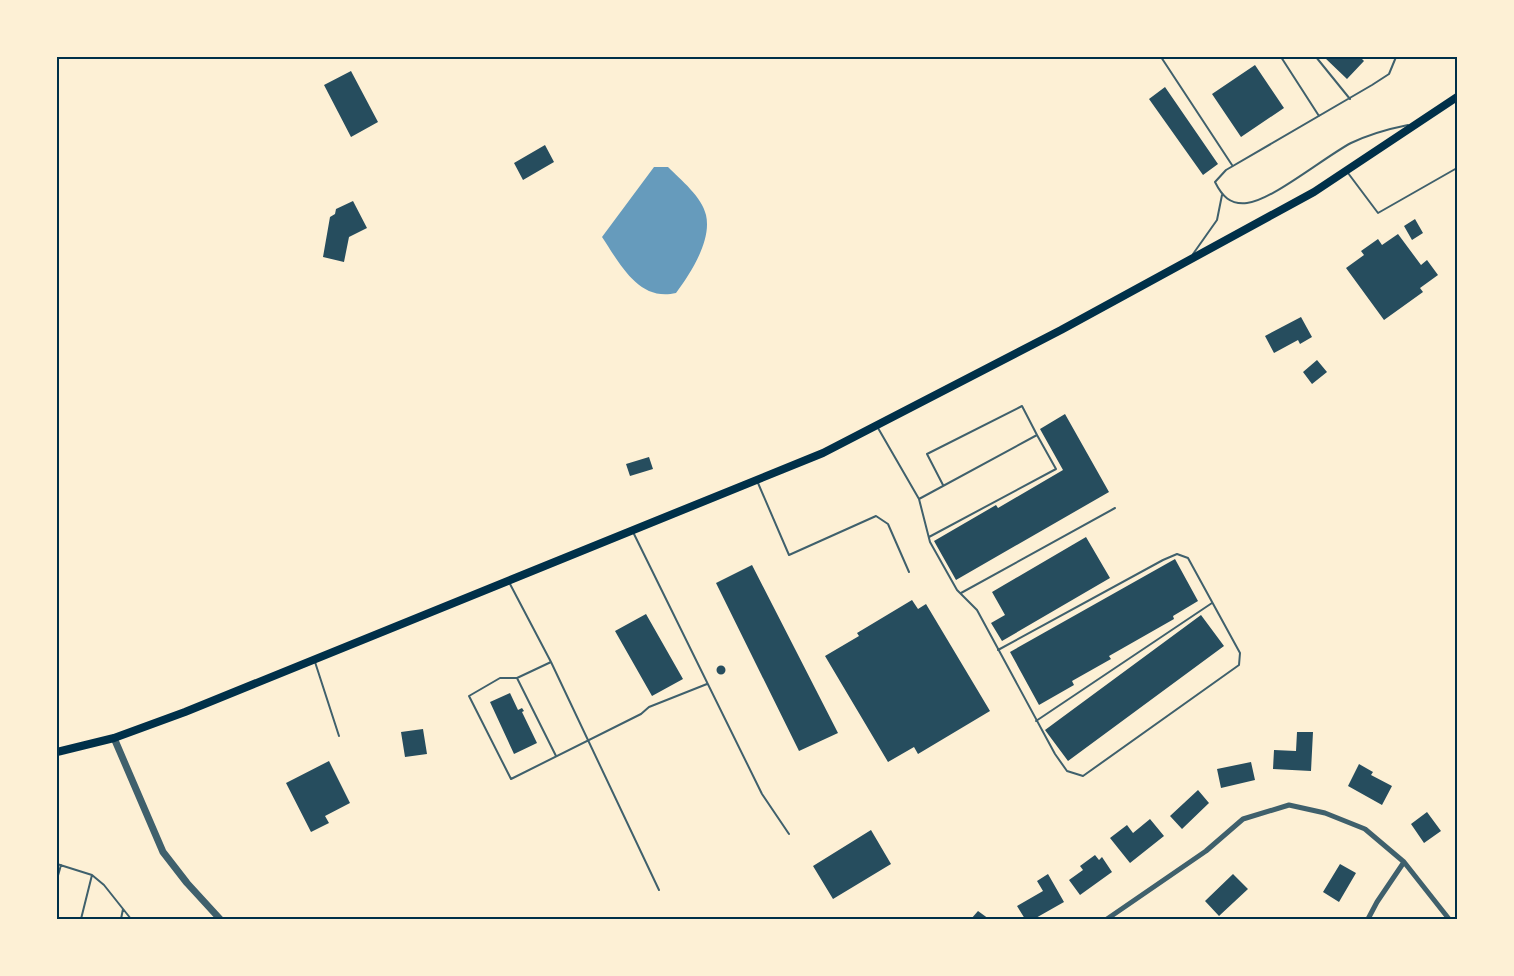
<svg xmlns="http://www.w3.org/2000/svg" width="1514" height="976" font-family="Manrope,sans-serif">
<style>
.water{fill:#669bbc}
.building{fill:#264d5e}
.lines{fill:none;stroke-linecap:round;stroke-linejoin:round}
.service{stroke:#3f606c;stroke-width:2}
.minor{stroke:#3f606c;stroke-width:5}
.tertiary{stroke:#3f606c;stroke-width:7}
.primary{stroke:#003049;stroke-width:8}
.neatline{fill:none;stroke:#003049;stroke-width:2}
</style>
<rect width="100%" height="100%" fill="#fdf0d5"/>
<path class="water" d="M654,167h14c13,13 34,30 38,48 6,26 -16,59 -30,78 -37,9 -56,-29 -74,-56z"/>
<path class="building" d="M1324,57h36l4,4 -17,18z
M1255,65l29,43 -43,29 -29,-43z
M351,71l27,51 -27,15 -27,-52z
M1165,87l53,77 -15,11 -54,-76z
M545,145l9,17 -31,18 -9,-17z
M353,201l14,27 -18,9 -5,25 -21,-5 7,-40 5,-3 1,-5z
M1415,219l8,14 -11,7 -8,-14z
M1398,234l23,31 6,-5 11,15 -18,13 3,4 -39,28 -38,-52 18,-13 -3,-4 17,-12 4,6z
M1301,317l11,20 -12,7 -2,-4 -24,13 -9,-17z
M1317,360l10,12 -15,12 -9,-12z
M1065,414l44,78 -153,88 -22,-39 62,-36 2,3 65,-38 -23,-41z
M649,457l4,12 -23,7 -4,-12z
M1086,537l24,41 -108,63 -11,-18 14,-8 -13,-23z
M1175,559l23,42 -25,15 1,3 -65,37 2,3 -39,22 2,4 -35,20 -29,-53z
M752,565l86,168 -39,18 -83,-168z
M912,600l6,9 8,-5 64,107 -72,43 -4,-7 -26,15 -63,-106 34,-20 -2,-3z
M646,614l37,65 -31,17 -37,-65z
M1201,615l23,31 -156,115 -23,-31z
M716.5 670a4.5 4.5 0 1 1 9 0a4.5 4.5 0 1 1-9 0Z
M510,693l8,17 4,-2 2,3 -2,1 15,31 -23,11 -24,-52z
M423,729l4,25 -22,3 -4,-25z
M1297,732h16l-2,39 -38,-2 1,-19 22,1z
M329,761l21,42 -25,13 4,7 -18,9 -25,-49z
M1251,762l4,18 -34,8 -4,-19z
M1359,764l14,8 -2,3 21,11 -10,19 -34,-19z
M1198,790l11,13 -27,26 -12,-13z
M1427,812l14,19 -17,12 -13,-19z
M1150,819l14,17 -34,27 -20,-25 17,-13 6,8z
M871,830l20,34 -58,35 -20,-33z
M1095,855l4,5 3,-3 10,15 -32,23 -11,-15 14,-10 -3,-4z
M1340,864l16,9 -17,29 -16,-10z
M1048,874l16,28 -30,17h-9l-8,-13 26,-15 -6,-10z
M1233,874l15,15 -29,27 -14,-15z
M978,911l11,8h-18z"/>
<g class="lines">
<path class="service" d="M1161,57l71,108
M1281,57l38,59
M1316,57l34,42
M1396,57l-7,17 -17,11 -146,85 -11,12c7,14 15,23 32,21 24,-2 79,-47 104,-60 19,-9 37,-14 57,-18
M1348,173l30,40 79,-45
M1193,254l24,-34 5,-25
M878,428l41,71 11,43 27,48 20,20 78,144 12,17 16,5 156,-111 1,-12 -52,-95 -11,-4 -14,6 -165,90
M758,483l31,72 87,-39 12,8 21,48
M919,499l118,-64 -15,-29 -95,48 16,31
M634,534l128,260 27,40
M929,537l127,-68 -19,-34
M510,584l41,78 108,228
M961,593l154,-85
M315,662l24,74
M551,662l-34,16h-17l-31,18 42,83 130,-65 8,-7 58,-23
M517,678l39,78
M1036,721l176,-118
M57,864l35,11 12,10 27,34
M57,879l4,-14
M81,919l11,-44
M121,919l2,-10"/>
<path class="minor" d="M1107,919l99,-68 37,-32 46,-14 36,8 40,16 39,33 45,57
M1368,919l9,-17 27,-40"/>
<path class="tertiary" d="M114,738l49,114 24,31 33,36"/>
<path class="primary" d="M57,752l57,-14 71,-26 638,-259 238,-123 253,-138 143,-95"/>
</g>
<rect width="1514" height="976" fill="none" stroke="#fdf0d5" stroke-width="117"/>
<rect x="58" y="58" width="1398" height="860" class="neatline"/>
</svg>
